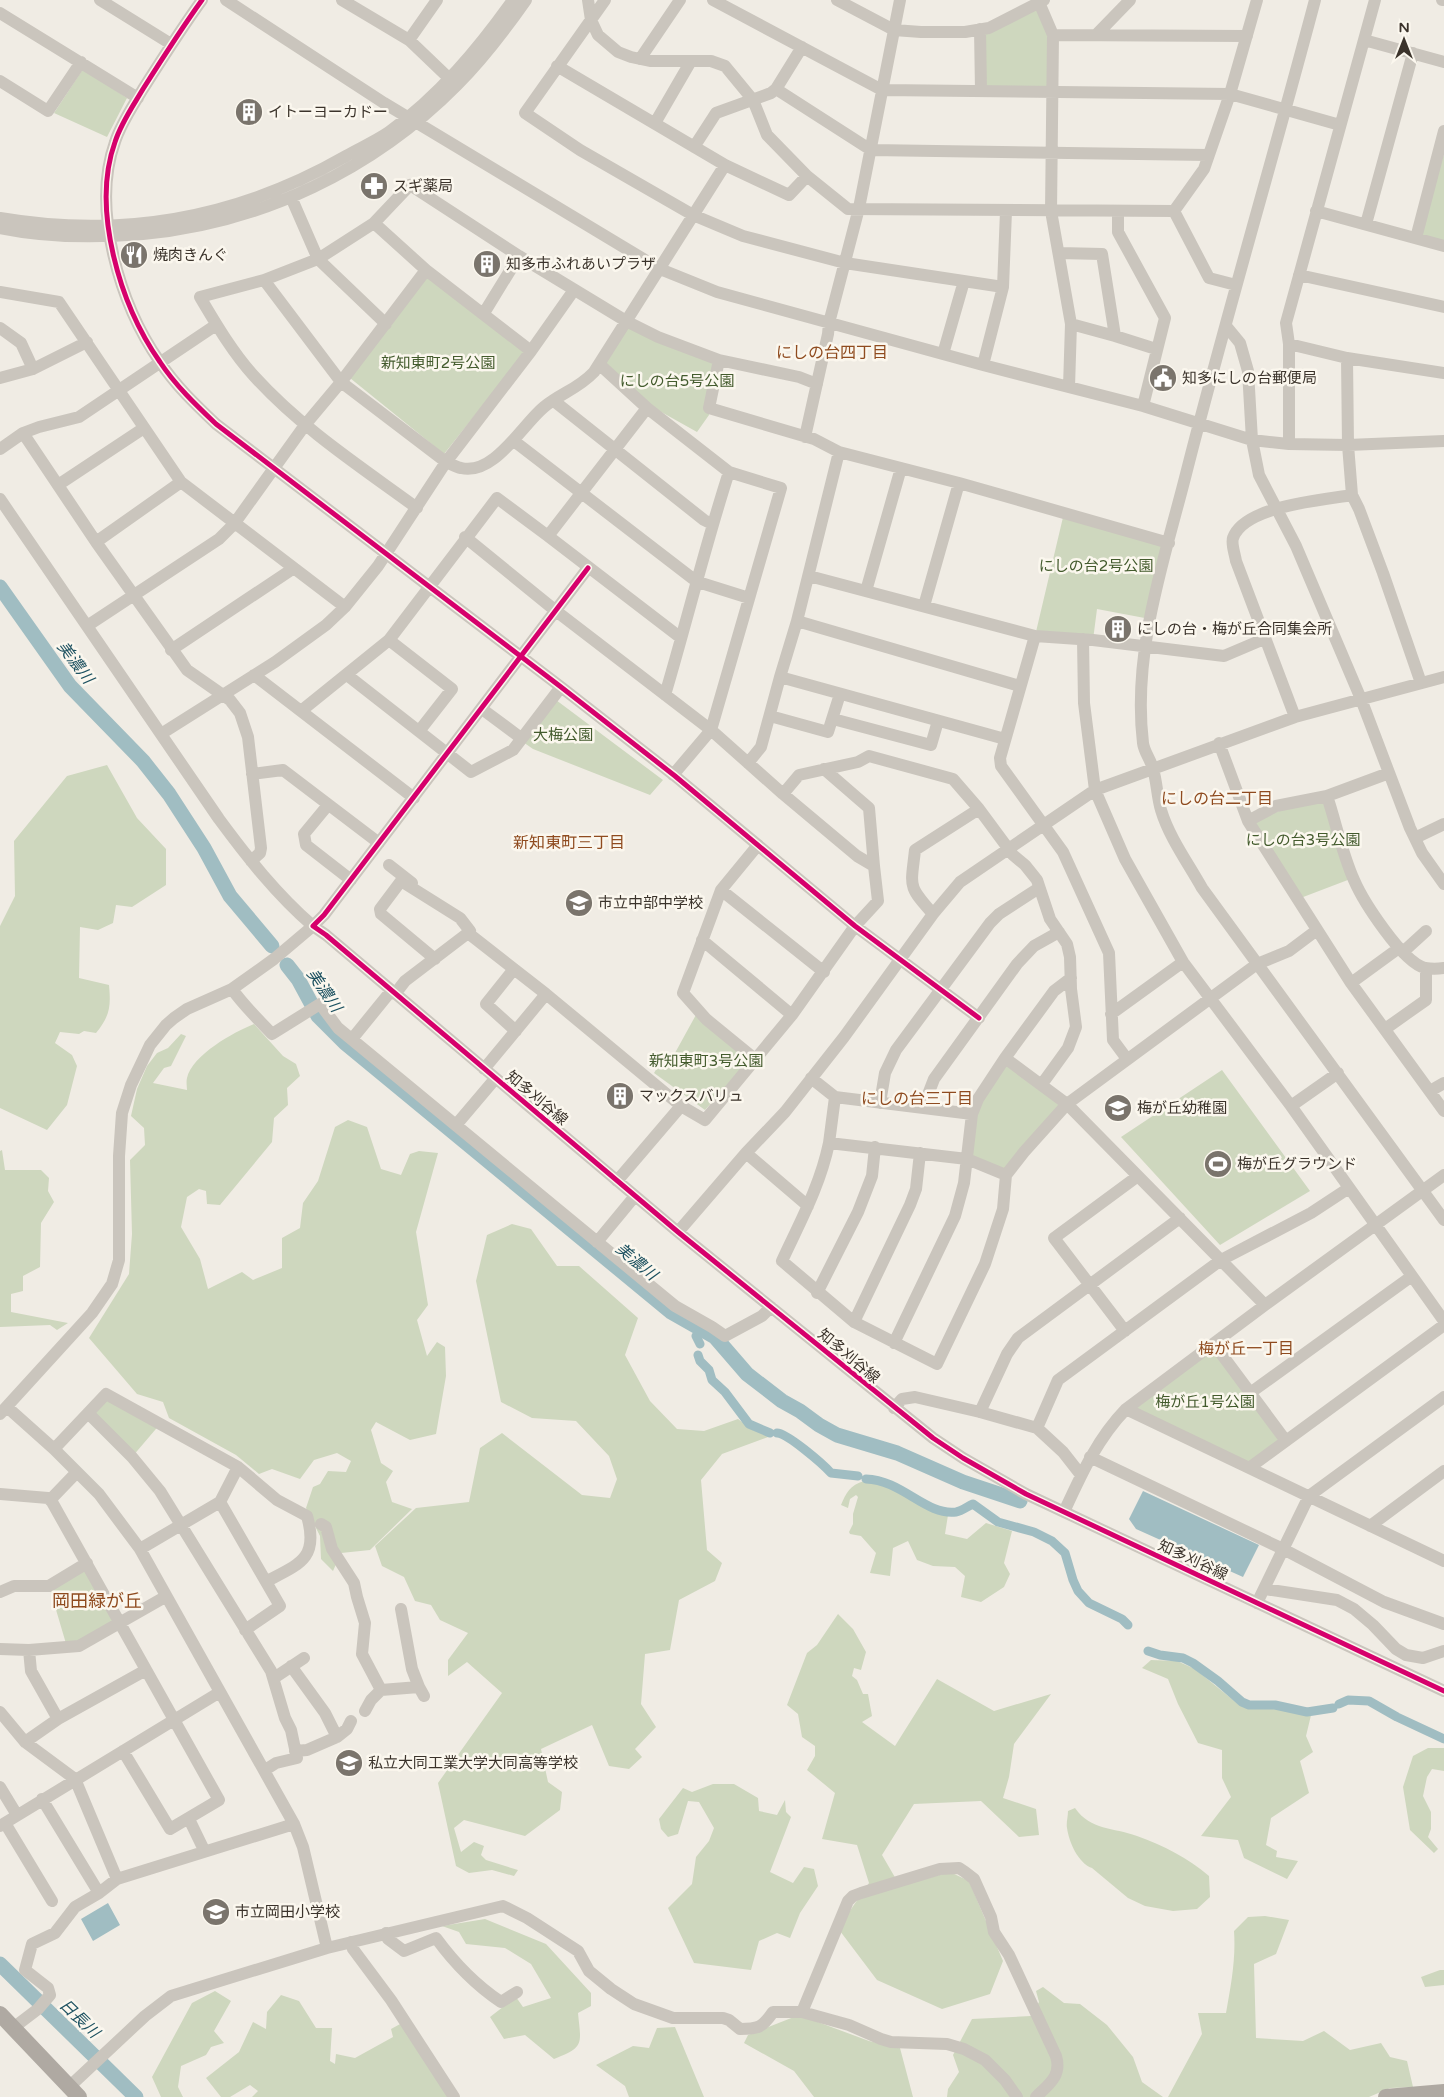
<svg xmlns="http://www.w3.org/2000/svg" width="1444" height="2097" font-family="'Varela Round','Noto Sans JP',sans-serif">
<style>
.green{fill:#ced7be}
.water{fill:#a0bdc2}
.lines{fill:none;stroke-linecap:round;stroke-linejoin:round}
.canal{stroke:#a0bdc2;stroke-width:9}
.river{stroke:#a0bdc2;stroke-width:15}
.minor{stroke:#cac5bd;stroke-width:12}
.major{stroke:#afa9a2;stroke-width:16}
.cycleway-casing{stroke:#fbf7ee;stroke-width:8}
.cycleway{stroke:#d6006c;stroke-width:5}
.labels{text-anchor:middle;stroke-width:5;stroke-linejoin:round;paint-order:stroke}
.poi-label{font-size:15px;fill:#3b332b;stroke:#fbf7ee;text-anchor:start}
.park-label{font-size:15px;fill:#435b2d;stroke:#fbf7ee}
.street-label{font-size:15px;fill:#3b332b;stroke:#fbf7ee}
.neighbourhood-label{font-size:16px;fill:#8f4b1f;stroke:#fbf7ee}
.water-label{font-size:16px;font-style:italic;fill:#1d5160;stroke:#fbf7ee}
.quarter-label{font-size:18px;fill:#8f4b1f;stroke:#fbf7ee}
</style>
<rect width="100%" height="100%" fill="#f0ece4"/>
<path class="green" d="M1040,4l13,31v58l-72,-2 -1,-62z
M83,69l44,29 -20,39 -53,-24z
M1444,154v92l-28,-8z
M427,276l98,76 -81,102 -94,-76z
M626,321l93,39 -10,55 -12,17 -50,-28 -48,-40z
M1064,513l105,30 -19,76 -53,-10 -4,31 -58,-4z
M556,700l107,80 -13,15 -117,-46 -10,-7z
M107,765l30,53 29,31v36l-34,22 -16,-2 -3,18 -15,7 -18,-3 -1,51 30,7c2,21 1,31 -13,48l-12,-2 -5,3 -19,-2 -5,11 17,12 5,11 -10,39 -20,25 -47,-22v-182l15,-30 -1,-55 53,-65z
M1327,796l26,82 -55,21 -50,-78z
M697,1013l56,43 -48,54 -51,-37 8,-13 8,2z
M254,1024l29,32 13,8 4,12 -13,12 1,17 -14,13 -2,24 -52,63 -13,-1 -1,-13 -7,-2 -12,8 -6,30 19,32 8,30 34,-17 11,8 29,-12v-30l18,-10 3,-25 15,-22 17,-54 13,-7 19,7 14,42 20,6 9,-21 9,-3 19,2 -22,79 12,73 -11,15 10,36 10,-14 8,5 1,29 -10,58 -26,6 -34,-18 -5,8 10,33 12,8 -7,11 6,20 20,7 -42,41 -29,3 -8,18 -12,-12 -1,-23 -14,-28 7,-21 7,-3 8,-13 18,1 5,-11 -14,-8 -23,7 -14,19 -28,-10 -13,5 -23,-19 -67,-37 -6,-16 -26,-8 -48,-56 40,-64 3,-40 -2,-74 15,-15 -1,-17 -13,-12 6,-27 10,-23 10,-13 11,-5 13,-14 5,2 -15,30 -7,2 -11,15 34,7c0,-3 -1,-8 0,-12 5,-23 47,-46 67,-54z
M1005,1058l62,46 -61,71 -39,-16 4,-35z
M1222,1070l88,121 -90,54 -99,-108z
M2,1150l3,20h36l8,8 -1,13 6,11 -13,21 -1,44 -17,9v15l-12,3v18l57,11 -11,7 -7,-5 -50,2v-176z
M512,1224l19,5 26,37h22l59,52 -13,37 25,46 27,28 27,2 34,-12 15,11 18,6 -49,18 -21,26 6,70 15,13 -7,18 -36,19 -9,50 -25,4 -4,50 15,23 -21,22 7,8 -13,12 -20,-3 -17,-41 -51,24 7,33 14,10 -2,18 -35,26 -61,-16 -10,8 7,24 13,-10 10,4 -3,9 5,5 32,10 -4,6 -22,-6 -23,3 -13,-7 -18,-83 64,-90 -35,-31 -19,14v-16l20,-27 -28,-13 -9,-15 -16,-4 -11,-24 -22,-11 -7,-20 41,-38 53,-6 11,-54 22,-15 80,62 28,3 7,-19 -8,-23 -33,-35 -44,-3 -31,-16 -25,-121 11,-46z
M1214,1344l72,97 -37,27 -123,-58z
M106,1394l55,29 -29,34 -44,-44z
M864,1481c16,2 31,6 45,14 15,9 22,16 39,20l-3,19 22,5 19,-16 26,8 -8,32 6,11 -6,13 -23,15 -20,-5 4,-21 -10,-9 -22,-1 -16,-6 -9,-19 -15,7 -3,28 -20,-3 6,-20 -15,-17 -11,-2 -1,-2 4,-8v-10l5,-17 -2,-2 -6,4 -2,9 -7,-3c5,-12 9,-20 23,-24z
M87,1563l33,59 -53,25 -18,-61z
M838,1614l15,15 13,23 -5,18 -7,-2 -2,8 5,4 6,14h5l4,22 -10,6 33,24 42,-67 57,32 57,-17 -37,50 -5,33 -6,21 33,11 3,26 -20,2 -38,-36 -67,3 -32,51 18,31 50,-14 19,9 34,80 -13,33 -48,15 -65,-29 -37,-49 7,-16 22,-32 -12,-38 -35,-6 13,-46 -28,-23 8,-14v-10l-13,-9 -4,-23 -11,-9 20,-52 10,-8z
M1151,1660l26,1 18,8 43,35 74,7 -6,25 7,16 -13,9 9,32 -38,25 -5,27 11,6 -1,6 22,4 -11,18 -43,-21 -6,-18 -37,-4 30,-39 -9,-19v-28l-24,-7 -20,-39 -10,-25 -26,-11z
M1428,1748h16v23l-12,-2 -5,8 -4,19 8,16v17l-3,8 10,12 -4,4 -24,-23 -7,-43 10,-31z
M713,1784h21l24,14 1,13 18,4 8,-15 1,12 5,5 -21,55 23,11 11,-16 10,2 4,17 -18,27 -10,25 -13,-5 -18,8 -8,29 -57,-7 -26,-55 24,-24 4,-27 13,-16 5,-13 -15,-26 -11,-1 -10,33 -10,3 -7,-8 -2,-10 24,-31 9,4z
M1075,1808c16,23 38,19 62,28 27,10 50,21 72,40l1,21 -13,12 -24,2 -28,-5 -17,-8 -36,-30c-14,-5 -23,-26 -25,-40 -1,-5 1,-11 1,-17z
M1265,1916l24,4 -13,34 -22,10 2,74 47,3 21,-10 26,19 31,-7 9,14 17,4 6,26 -23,1 -21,9h-201l34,-63 -4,-21h28c5,-28 10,-54 8,-82l14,-14z
M485,1919l61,25 45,49v13l-13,7c3,31 7,34 -24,46l-29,-24 -21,4 -14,-22 26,-20 7,10 28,-9 -20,-34 -26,-16 -39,-4 -7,-12 -17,-6z
M1440,1970h4v15l-19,2 -4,-10z
M1043,1987l21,16 16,1 27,21 26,32 9,25 21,15h-216l1,-8 11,-17 -6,-17 19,-36 59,-3 8,-14 -3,-11z
M215,1991l16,10 -17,30 10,12 -13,4 -5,8 -25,11 -3,21 5,10h-22l-9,-20 40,-74z
M281,1995l18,6 17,27h16l-2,33 5,3 1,-10 19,4 38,-21 -2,-8 11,-6 48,74h-198l6,-6 -8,-6 -20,12h-9l-15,-19 33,-26 14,-30 13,7 1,-17z
M799,2015l70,26 31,7 13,49h-99l-20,-26 -50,-28 4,-8z
M675,2027l29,70h-75l-4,-11 -29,-21 37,-19 16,2 8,-20z"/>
<path class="water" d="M1143,1491l116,54 -16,32 -107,-48 -7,-10z
M108,1903l12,22 -27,16 -12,-22z"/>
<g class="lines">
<path class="canal" d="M696,1336l4,8
M698,1355l2,6 9,9 3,10 13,12 24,32 21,9
M777,1433c10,0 46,31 54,40l27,3
M866,1479c36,1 60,37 90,33 6,-1 12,-6 17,-8l25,18 36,10 18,9 13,12 8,27 5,11 11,12 33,16 6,6
M1148,1651l12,4 23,3 10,5 25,18 24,21 7,3h26l32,7 26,-4
M1339,1704l9,-4 21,1 28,16 47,22"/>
<path class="river" d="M0,587l70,99 73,75 26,33 35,54 26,48 42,50
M287,965l11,14 20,37 27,27 326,269 44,25 32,37 35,27 18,10 19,14 18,10 60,18 66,29 57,19
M0,1964l136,133"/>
<path class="minor" d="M100,0l71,44
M202,0c-21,29 -40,59 -59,89 -10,17 -22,34 -28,53 -24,67 5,163 45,220 15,23 36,43 56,62l345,263 114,89 180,150 124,92
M226,0l158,103 276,166 57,23 266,73 160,41 109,34 37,4 59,1 96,-4
M342,0l67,40 46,44
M588,0l3,20 7,15 20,17 13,5 19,4h61l14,5 28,34 14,35 40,41 41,33 326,2
M605,0l-80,113 55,37 113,65 50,21 102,27 158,24
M713,0l169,90 348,4 110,31
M837,0l57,30 27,2h44l24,-4 55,-28
M1038,0l15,35 -2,176 20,113 -2,63
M1315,0c-42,159 -89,316 -129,474 -22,87 -54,178 -43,269 1,9 8,17 10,26 4,13 4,28 8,41 8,27 27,53 41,78l242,332
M1442,0h2
M0,13l138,85
M980,29l1,62
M1097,34l33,-34
M1053,35l194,1
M409,40l28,-40
M1364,40l80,22
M640,59l40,-59
M557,66l168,99 64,30 18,-19
M0,81l48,30 33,-49
M776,89l95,61 337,5
M655,123l36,-62
M694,147l22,-34 55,-20 5,-4 26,-42
M291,197l27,62 68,65
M1174,211l30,-42 26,-75 27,-94
M1174,211l35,67 27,7
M1316,211l128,35
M1118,212v20l47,86 -22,88
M0,218c123,21 238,0 346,-62 14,-8 30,-15 43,-24 50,-36 89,-83 124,-132
M374,223l52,47 105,81
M1366,224l47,-171
M0,228c48,10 94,10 143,6 118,-11 230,-64 314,-149 26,-26 48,-55 69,-85
M1416,238l28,-107
M1059,253l43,1 13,82 -44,-12
M1299,275l145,32
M264,280l77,102 105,80c5,2 10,5 15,6 33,8 61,-43 83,-61 17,-14 34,-18 50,-35l131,-207
M0,292l59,10 122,180 164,125
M484,313l35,-57
M1226,326l14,17 8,28 4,69 7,35 37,71 65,153 49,129 12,25 22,31
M0,328l21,15 12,26
M1115,336l41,13
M1289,344l58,14 97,15
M943,354l21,-73
M1347,358l1,87 4,50 7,14 24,64 38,110
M719,360l-10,48 105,31 25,13 120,31 210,60
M599,364l48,44
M983,365l20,-78 3,-76
M0,378l33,-9 54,-27
M554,401l150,119 8,4
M23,433l73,109 91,128 43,30 10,13 8,24 13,111 -1,5 -9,8
M805,437l23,-103 1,-11 30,-115 41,-208
M514,441l178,137 6,4 51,16
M1289,444v-100l-3,-21 89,-323
M0,449l23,-16 16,-6 40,-10 137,-92
M839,452l-42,169 -17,56 225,62
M58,485l86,-57
M0,499l219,320c28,38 58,76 94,107l-39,33 -42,30 -45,20 -13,9 -8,7 -16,20 -19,40 -9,28 -3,43v104l-7,24 -20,29 -92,101
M417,508c-56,-41 -116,-80 -163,-132 -21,-23 -38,-52 -54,-79l64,-17 54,-21 56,-36 36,-38 109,71 107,65 32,16 61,23 80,17 18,7
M96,542l85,-60
M588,568l-264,347 -11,11 13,9 352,297 255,206 30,20 63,36 418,197
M809,576l226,60 58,4 131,16 40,-17
M866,591l35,-123
M924,606l35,-123
M797,621l223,65
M87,626l132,-87 15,-15 71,-99 36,-43 85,-112
M1035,636l-35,122 1,8 62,86 46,101 4,87 14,19
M1083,639l1,64 11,87 30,69 58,103 108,144 153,215
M389,640l63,49 -32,41
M171,650l123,-82
M254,675l160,123
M347,675l124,97 42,-22 48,-63
M665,695c22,-74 40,-149 64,-223
M482,709l39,29
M301,711l88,-71 108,-142 51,38
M770,716l58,16 12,-38
M1295,717l-59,-156c-1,-7 -5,-17 -3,-23 11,-32 89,-38 119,-43
M833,719l98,26 7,-24
M161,734l114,-72 51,-37 19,-18 33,-41 68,-104 85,-111 43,-61
M1219,743l29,78 103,162 93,128
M748,763l13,-16 19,-70
M824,769l45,39 5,58
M252,774l31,-4 96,73
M673,775l38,-45 70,-242 -52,-16 -82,-64 -99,128 133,102
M783,794l16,-19 59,-13 11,-6 84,23 26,30 34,46 12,10 12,15 13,39 17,25 3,13 1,32 5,38 -8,21 -26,36
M1327,796c9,27 15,57 27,84 9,21 48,82 71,88 6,1 13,1 19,0
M328,805l-24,29 2,11 45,35
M1248,821l28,-15 51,-10 62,-23
M1415,838l29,-14
M389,865l23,18
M721,890l103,82
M933,914c-26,-29 -22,-27 -18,-64l64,-41
M702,940l90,75
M1403,952l23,-21
M435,959l-54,-45 -1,-5 21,-28 59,37 10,13 -2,2 78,61 135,112 24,14 87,-105 63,-89 23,-25 -4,-35 -17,-10 -74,-62 -72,-64 -155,-119 -91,-74
M514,969l-28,35 30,27
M1351,983l48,-35
M232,989c12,17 26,30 40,45l48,-30 18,24 337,278 37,21 13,9 37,-20 9,-9
M395,994l10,-13 63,-48
M1111,1014l72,-52
M1385,1029l41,-29v-32
M352,1039l39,-48
M1005,1058l49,-67 17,-13
M756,1060l-50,-41 -23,-26 38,-103 37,-45
M484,1069l62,-75
M811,1078l24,19 137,17
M1430,1091l14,-8
M880,1103l5,-30 11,-23 94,-127 9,-9 40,-26
M1291,1106l47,-33
M926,1108l3,-16 5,-13 83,-115 17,-18 25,-14
M456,1125l39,-46
M829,1143l6,-46
M746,1153l62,53
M1006,1175l-39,-16 -138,-16c-9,43 -29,79 -47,118l72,61 83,42 48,-100 18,-55 3,-34 18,-23 43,-48 190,-140 32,-13 28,-21
M617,1181l64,-75
M678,1232l68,-79 39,-41 59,-75 89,-123 27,-32 135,-92 200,-73 149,-40
M597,1242l38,-46
M817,1293l41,-81 14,-36 3,-29
M854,1322l56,-117 6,-16 4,-36
M1125,1331l-71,-93 84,-62
M894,1343l61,-127 9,-33 8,-69 6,-15 27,-41 62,46 198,201
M1214,1344l72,97
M1250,1393l162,-117
M7,1407l47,42 45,45 41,55 154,275 9,23 24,101
M894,1408l8,-9 13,-2 65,15 57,16 26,24 18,23
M1126,1409l318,152
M980,1412l27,-58 11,-16 162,-120
M88,1413l44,44 28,34 111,180 14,47 6,12 6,28 -21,5 -11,7
M1037,1428l21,-48 163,-120 90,-47 38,-25
M54,1449l52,-55 132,73 39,33 30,16c12,42 -7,48 -40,65
M1090,1457l193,92 101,53 60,22
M1249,1468l195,-143
M0,1494l48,4 4,4 167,298 -49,29 -47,-78
M48,1498h4l25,-26
M220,1502l60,104 -35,24
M1064,1512c17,-37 33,-73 62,-103l139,-104 179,-130
M321,1524l5,3 6,22 22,34 3,14 8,26 -3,31 19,36
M1370,1526l74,-55
M140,1549l80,-47 18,-35
M1265,1589l72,11 17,9 19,16 23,24 10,6 17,3 21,-7
M0,1592l14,-6h35l38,-23
M1257,1603l52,-107 135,-99
M401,1609l11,60 7,18
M0,1649l29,1 50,-4 86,-49
M29,1650l2,21 27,48
M291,1666l34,47 12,24 -30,13 -12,1
M274,1678l30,-20
M365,1711l6,-11 10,-10 38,-3 5,9
M0,1712l25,30 50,37 42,100
M337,1737l10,-8 4,-8
M25,1742l33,-23 88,-49
M0,1787l17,28
M42,1799l57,94
M189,1819l15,31
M5,1823l47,78
M0,1826l220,-134
M386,1933l2,6 16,12 32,-13c19,26 38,46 65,64l16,-10
M351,1942l2,7 38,51 63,97
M802,2012l46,-111 5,-5 8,-3 79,-24 19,-1 6,4 9,7 17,38 3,15 15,23 47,101c6,20 -7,28 -20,41
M13,2028l25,-19 12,-14 -2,-7 -23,-18 7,-26 23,-11 20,-26 24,-14 18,-14 177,-55
M69,2087l76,-71 26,-20 156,-48 176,-42 24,12 51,33 11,20 22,18 23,15 39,14h50l6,2 11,9c18,0 22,-1 33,-17h29l47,13 32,14 10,3 56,2 17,5 21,11 20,20 12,17"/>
<path class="major" d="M0,2014l79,83
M1386,2097l58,-5"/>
<defs>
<path id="cycleway" d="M202,0c-21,29 -40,59 -59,89 -10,17 -22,34 -28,53 -24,67 5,163 45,220 15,23 36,43 56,62l345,263 114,89 180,150 124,92
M588,568l-264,347 -11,11 13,9 352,297 255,206 30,20 63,36 418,197"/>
</defs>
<use href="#cycleway" class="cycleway-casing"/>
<use href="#cycleway" class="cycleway"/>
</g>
<defs>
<symbol id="building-disc" viewBox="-11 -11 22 22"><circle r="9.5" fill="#7a746c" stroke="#fbf7ee"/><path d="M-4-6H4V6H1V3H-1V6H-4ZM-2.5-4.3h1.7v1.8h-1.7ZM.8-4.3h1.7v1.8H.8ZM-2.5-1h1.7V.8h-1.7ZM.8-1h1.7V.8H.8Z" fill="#fff"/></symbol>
<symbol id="pharmacy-disc" viewBox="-11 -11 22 22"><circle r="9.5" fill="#7a746c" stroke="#fbf7ee"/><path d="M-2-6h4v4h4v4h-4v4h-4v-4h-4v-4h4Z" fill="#fff"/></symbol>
<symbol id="restaurant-disc" viewBox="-11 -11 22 22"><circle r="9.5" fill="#7a746c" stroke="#fbf7ee"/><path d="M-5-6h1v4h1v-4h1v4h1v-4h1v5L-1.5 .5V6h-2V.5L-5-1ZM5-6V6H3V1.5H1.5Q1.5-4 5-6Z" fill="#fff"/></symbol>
<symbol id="civic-disc" viewBox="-11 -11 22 22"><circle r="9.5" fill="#7a746c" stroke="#fbf7ee"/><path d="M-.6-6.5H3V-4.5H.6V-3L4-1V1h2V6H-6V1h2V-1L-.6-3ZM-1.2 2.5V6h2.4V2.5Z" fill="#fff"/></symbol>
<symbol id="school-disc" viewBox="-11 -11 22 22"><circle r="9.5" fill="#7a746c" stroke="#fbf7ee"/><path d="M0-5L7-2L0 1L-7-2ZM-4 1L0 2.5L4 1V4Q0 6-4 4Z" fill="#fff"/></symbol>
<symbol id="stadium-disc" viewBox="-11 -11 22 22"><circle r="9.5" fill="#7a746c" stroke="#fbf7ee"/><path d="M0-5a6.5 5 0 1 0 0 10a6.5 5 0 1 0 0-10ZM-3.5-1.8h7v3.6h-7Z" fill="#fff"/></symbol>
</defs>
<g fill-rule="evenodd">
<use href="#building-disc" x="233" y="96" width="32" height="32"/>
<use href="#pharmacy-disc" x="358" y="170" width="32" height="32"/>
<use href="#restaurant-disc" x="118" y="239" width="32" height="32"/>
<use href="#building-disc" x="471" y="248" width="32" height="32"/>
<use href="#civic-disc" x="1147" y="362" width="32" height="32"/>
<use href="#building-disc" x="1102" y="613" width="32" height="32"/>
<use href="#school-disc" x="563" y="887" width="32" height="32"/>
<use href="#building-disc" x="604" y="1080" width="32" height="32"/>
<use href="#school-disc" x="1102" y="1092" width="32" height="32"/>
<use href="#stadium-disc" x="1202" y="1148" width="32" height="32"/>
<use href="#school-disc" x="333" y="1747" width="32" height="32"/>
<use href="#school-disc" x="200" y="1896" width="32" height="32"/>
</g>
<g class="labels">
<g class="poi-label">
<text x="268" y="117">イトーヨーカドー</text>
<text x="393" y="191">スギ薬局</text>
<text x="153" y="260">焼肉きんぐ</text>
<text x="506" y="269">知多市ふれあいプラザ</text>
<text x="1182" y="383">知多にしの台郵便局</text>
<text x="1137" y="634">にしの台・梅が丘合同集会所</text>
<text x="598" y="908">市立中部中学校</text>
<text x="639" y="1101">マックスバリュ</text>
<text x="1137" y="1113">梅が丘幼稚園</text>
<text x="1237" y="1169">梅が丘グラウンド</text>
<text x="368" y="1768">私立大同工業大学大同高等学校</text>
<text x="235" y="1917">市立岡田小学校</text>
</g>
<g class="park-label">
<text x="438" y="368">新知東町2号公園</text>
<text x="677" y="386">にしの台5号公園</text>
<text x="1096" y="571">にしの台2号公園</text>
<text x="563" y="740">大梅公園</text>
<text x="1303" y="845">にしの台3号公園</text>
<text x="706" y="1066">新知東町3号公園</text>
<text x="1205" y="1407">梅が丘1号公園</text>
</g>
<g class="street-label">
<text transform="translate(537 1098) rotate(40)" y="5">知多刈谷線</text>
<text transform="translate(849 1356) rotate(40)" y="5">知多刈谷線</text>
<text transform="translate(1193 1560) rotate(25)" y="5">知多刈谷線</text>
</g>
<g class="neighbourhood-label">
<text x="832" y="358">にしの台四丁目</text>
<text x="1217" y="804">にしの台二丁目</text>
<text x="569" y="848">新知東町三丁目</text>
<text x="917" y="1104">にしの台三丁目</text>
<text x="1246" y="1354">梅が丘一丁目</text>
</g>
<g class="water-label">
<text transform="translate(76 662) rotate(53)" y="6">美濃川</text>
<text transform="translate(325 990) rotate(56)" y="6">美濃川</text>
<text transform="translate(637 1261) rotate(40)" y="6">美濃川</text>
<text transform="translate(80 2018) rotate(44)" y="6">日長川</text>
</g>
<g class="quarter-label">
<text x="97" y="1607">岡田緑が丘</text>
</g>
</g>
<g transform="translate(1404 40)" stroke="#fbf7ee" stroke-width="4" paint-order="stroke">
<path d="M0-4L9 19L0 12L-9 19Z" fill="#3b332b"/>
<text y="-8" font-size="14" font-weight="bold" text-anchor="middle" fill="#3b332b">N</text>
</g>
</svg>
